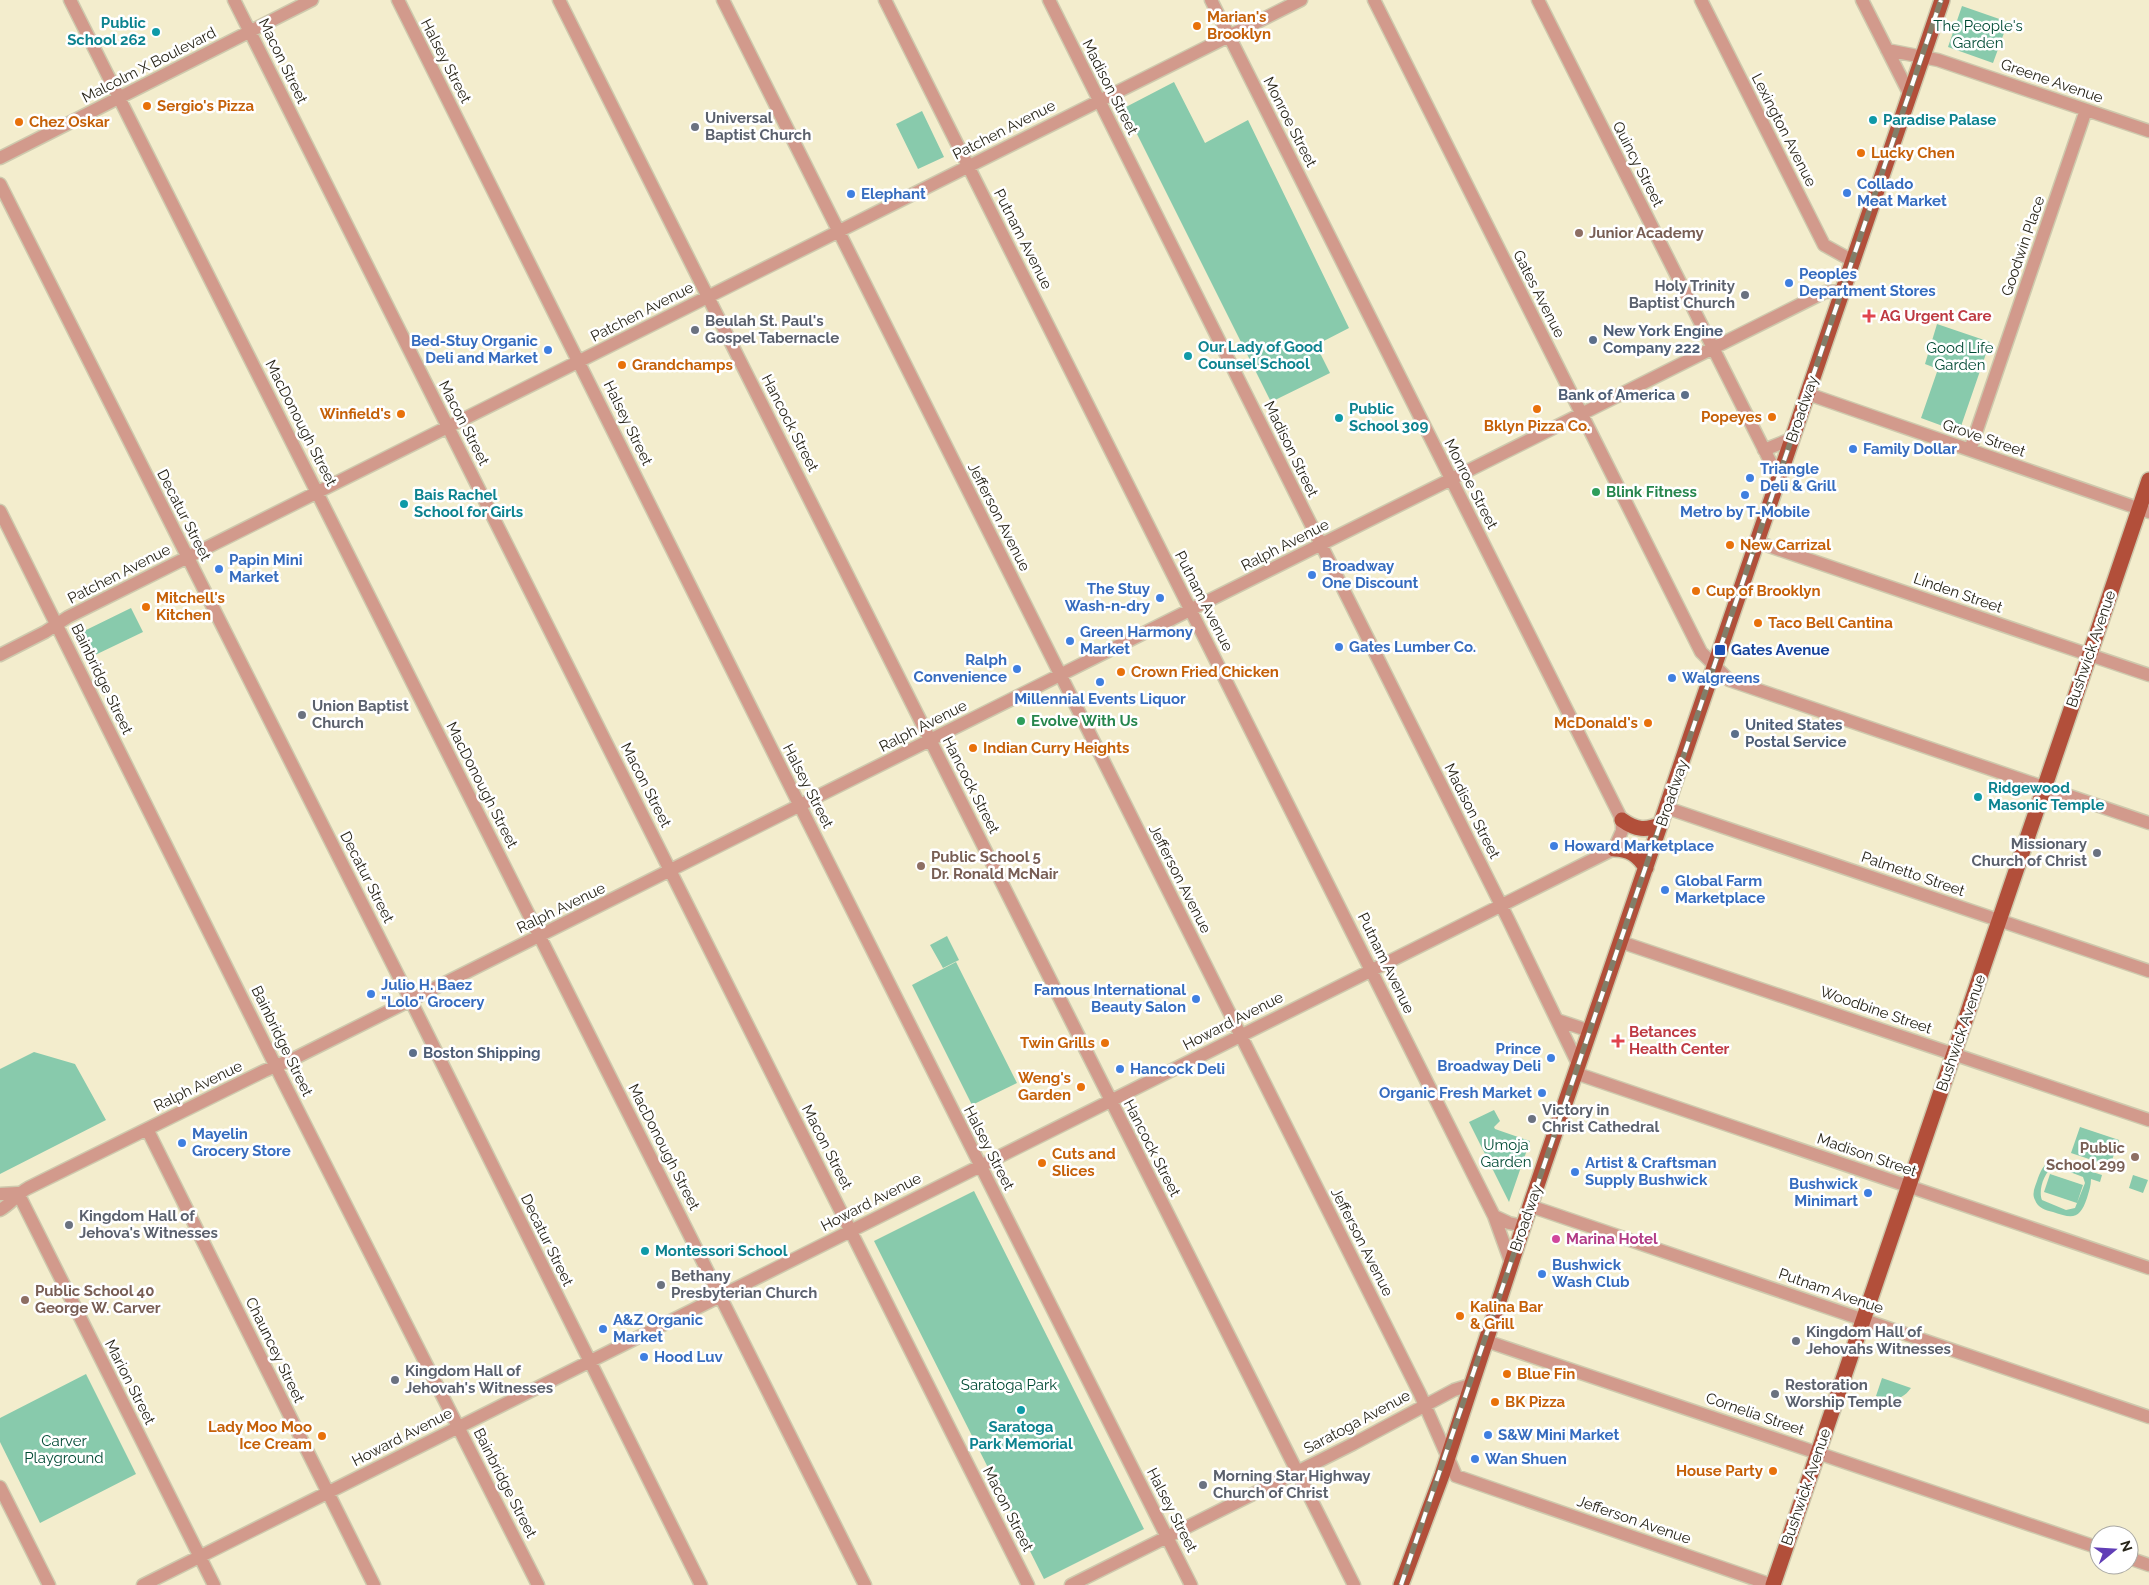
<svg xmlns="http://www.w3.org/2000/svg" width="2149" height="1585" font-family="Raleway,sans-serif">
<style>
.green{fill:#88caac;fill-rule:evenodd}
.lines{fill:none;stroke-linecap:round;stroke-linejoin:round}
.minor-casing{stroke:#cec9ad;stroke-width:15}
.major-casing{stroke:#cec9ad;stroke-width:18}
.minor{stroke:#d29a8c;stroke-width:12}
.major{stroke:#b24f3a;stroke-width:15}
.rail-casing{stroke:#827e69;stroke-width:5.5}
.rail{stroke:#fff;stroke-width:4;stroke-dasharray:11;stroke-linecap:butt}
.food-dot{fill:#e8710a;stroke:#fff;stroke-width:2}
.culture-dot{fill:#0f9aa8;stroke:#fff;stroke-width:2}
.worship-dot{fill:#6b7280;stroke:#fff;stroke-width:2}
.shop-dot{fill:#3f7fe0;stroke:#fff;stroke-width:2}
.education-dot{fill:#8d6e63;stroke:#fff;stroke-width:2}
.health-dot{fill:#e0444e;stroke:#fff;stroke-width:2}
.service-dot{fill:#5c6f8a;stroke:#fff;stroke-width:2}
.leisure-dot{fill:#2e9e5b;stroke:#fff;stroke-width:2}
.transit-dot{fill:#1a4fb4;stroke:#fff;stroke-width:2}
.hotel-dot{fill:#d1479c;stroke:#fff;stroke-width:2}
.labels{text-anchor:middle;stroke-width:5;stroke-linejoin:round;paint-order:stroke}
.food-label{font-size:15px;font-weight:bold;fill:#c56008;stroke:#fff;text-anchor:start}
.culture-label{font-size:15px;font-weight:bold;fill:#0d838f;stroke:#fff;text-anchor:start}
.park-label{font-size:15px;fill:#014a34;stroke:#fff}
.street-label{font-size:15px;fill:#282519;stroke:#fff}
.worship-label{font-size:15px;font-weight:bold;fill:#5b616d;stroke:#fff;text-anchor:start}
.shop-label{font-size:15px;font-weight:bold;fill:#366cbe;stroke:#fff;text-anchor:start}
.education-label{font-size:15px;font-weight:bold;fill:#785e54;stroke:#fff;text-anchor:start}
.health-label{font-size:15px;font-weight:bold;fill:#be3a42;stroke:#fff;text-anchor:start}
.service-label{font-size:15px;font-weight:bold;fill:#4e5e75;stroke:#fff;text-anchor:start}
.leisure-label{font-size:15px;font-weight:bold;fill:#27864d;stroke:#fff;text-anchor:start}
.transit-label{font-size:15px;font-weight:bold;fill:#164399;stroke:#fff;text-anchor:start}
.hotel-label{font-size:15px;font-weight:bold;fill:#b23c85;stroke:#fff;text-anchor:start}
</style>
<rect width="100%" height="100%" fill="#f3edcd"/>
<path class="green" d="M1962,6l46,16 -15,41 -45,-16z
M1174,82l31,61 43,-23 101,208 -33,17 14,28 -59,29 -147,-294z
M922,111l22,46 -26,12 -22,-45z
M1937,324l53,18 -31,90 -38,-14 17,-49 -13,-5z
M131,608l12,24 -50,24 -11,-24z
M947,936l12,24 -16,8 -13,-23z
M956,962l61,121 -45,22 -60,-120z
M34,1052l41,12 31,56 -106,54v-105z
M1494,1110l6,11 -6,6 1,2 35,12 -21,61 -40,-80z
M2080,1127l39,13 -9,26 -39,-13z
M2055,1160l47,15 -2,7 -9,-3c0,7 -2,12 -4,19 -7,21 -14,21 -34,14 -8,-2 -15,-4 -18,-12 -4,-7 1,-15 3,-22 4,-10 6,-15 17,-18zM2053,1167h4l26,10 2,6 -10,25 -9,2 -24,-10c-4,-9 2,-28 11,-33z
M2050,1174l33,11 -6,18 -33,-11z
M2133,1175l15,5 -5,13 -14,-5z
M974,1191l170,338 -100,50 -170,-338z
M86,1374l50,100 -96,49 -40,-81v-24z
M1882,1378l29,10c-10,14 -20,12 -35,8z"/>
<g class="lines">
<defs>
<path id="minor" d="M70,0l795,1585
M234,0l794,1585
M398,0l402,806 391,779
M559,0l795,1585
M723,0l697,1394 36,82 316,109
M885,0l609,1216 17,47
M1049,0l459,919 70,145
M1374,0l327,652 28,28 420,143
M1538,0l241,479
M1701,0l123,245 29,16
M1862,0l48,95
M1887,50l51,10 211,71
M0,158l312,-158
M0,184l411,817 290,584
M1808,394l341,118
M1764,450l27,-11
M1970,450l116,-340
M0,511l283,570 255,504
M1757,542l392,133
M0,655l45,-23 23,-15 1233,-617
M1667,808l482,163
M1621,942l528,178
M1557,1020l33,11
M1575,1073l574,195
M147,1129l227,456
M18,1193l196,392
M0,1194l18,-1
M1530,1206l619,211
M0,1210c11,-6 17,-16 28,-22l236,-117 29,-12 1532,-767 18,-1
M1494,1216l15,7 14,3
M1486,1341l613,207
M0,1487l49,98
M2129,1558l20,7
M143,1585l1471,-736 8,-18v-11l-411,-820
M1071,1585l282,-141 101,-54 16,-5"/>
<path id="major" d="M1622,820c14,10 24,11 39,4
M1614,849c15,0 24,6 32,19
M1401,1585l41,-110 88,-269 412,-1206
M1773,1585l376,-1105"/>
</defs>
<use href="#minor" class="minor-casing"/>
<use href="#major" class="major-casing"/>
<use href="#minor" class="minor"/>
<use href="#major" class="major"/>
<defs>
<path id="rail" d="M1401,1585l540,-1585"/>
</defs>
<use href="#rail" class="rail-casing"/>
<use href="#rail" class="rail"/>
</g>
<g class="food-dot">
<circle cx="1197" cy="26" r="5"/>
<circle cx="147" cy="106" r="5"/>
<circle cx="19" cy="122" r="5"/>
<circle cx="1861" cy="153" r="5"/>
<circle cx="622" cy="365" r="5"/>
<circle cx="1537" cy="409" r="5"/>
<circle cx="401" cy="414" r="5"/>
<circle cx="1772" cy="417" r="5"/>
<circle cx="1730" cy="545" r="5"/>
<circle cx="1696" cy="591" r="5"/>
<circle cx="146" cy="607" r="5"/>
<circle cx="1758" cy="623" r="5"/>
<circle cx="1121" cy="672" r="5"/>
<circle cx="1648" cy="723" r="5"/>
<circle cx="973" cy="748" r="5"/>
<circle cx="1105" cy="1043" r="5"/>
<circle cx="1081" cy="1087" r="5"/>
<circle cx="1042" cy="1163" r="5"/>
<circle cx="1460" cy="1316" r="5"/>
<circle cx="1507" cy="1374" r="5"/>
<circle cx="1495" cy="1402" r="5"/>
<circle cx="322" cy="1436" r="5"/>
<circle cx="1773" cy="1471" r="5"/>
</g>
<g class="culture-dot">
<circle cx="156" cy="32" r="5"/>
<circle cx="1873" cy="120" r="5"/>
<circle cx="1188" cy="356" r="5"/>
<circle cx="1339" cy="418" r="5"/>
<circle cx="404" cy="504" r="5"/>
<circle cx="1978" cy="797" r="5"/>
<circle cx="645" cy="1251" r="5"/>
<circle cx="1021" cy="1410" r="5"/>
</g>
<g class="worship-dot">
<circle cx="695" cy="127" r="5"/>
<circle cx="1745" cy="295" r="5"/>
<circle cx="695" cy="330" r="5"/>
<circle cx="302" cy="715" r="5"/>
<circle cx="2097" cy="853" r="5"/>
<circle cx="1532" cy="1119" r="5"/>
<circle cx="69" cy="1225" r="5"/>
<circle cx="661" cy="1285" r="5"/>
<circle cx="1796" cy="1341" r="5"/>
<circle cx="395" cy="1380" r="5"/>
<circle cx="1775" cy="1394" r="5"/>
<circle cx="1203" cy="1485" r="5"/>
</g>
<g class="shop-dot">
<circle cx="1847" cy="193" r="5"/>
<circle cx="851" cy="194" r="5"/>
<circle cx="1789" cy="283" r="5"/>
<circle cx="548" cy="350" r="5"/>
<circle cx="1853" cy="449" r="5"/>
<circle cx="1750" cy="478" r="5"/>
<circle cx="1745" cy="495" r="5"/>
<circle cx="219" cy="569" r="5"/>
<circle cx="1312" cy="575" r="5"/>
<circle cx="1160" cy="598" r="5"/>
<circle cx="1070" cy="641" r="5"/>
<circle cx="1339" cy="647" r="5"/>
<circle cx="1017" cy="669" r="5"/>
<circle cx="1672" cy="678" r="5"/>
<circle cx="1100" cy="682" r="5"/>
<circle cx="1554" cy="846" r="5"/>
<circle cx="1665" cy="890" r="5"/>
<circle cx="371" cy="994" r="5"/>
<circle cx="1196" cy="999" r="5"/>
<circle cx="1551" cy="1058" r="5"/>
<circle cx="1120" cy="1069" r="5"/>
<circle cx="1542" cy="1093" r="5"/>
<circle cx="182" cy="1143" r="5"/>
<circle cx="1575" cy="1172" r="5"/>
<circle cx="1868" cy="1193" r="5"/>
<circle cx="1542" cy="1274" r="5"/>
<circle cx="603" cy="1329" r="5"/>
<circle cx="644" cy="1357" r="5"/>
<circle cx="1488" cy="1435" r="5"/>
<circle cx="1475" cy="1459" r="5"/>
</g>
<g class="education-dot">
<circle cx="1579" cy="233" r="5"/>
<circle cx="921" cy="866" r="5"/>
<circle cx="2135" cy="1157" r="5"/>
<circle cx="25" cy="1300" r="5"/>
</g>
<g class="health-dot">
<path d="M1866.5 308.5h5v5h5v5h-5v5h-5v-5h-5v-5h5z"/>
<path d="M1615.5 1033.5h5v5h5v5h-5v5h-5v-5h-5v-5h5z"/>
</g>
<g class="service-dot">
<circle cx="1593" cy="340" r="5"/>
<circle cx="1685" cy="395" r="5"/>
<circle cx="1735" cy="734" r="5"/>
<circle cx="413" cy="1053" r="5"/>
</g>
<g class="leisure-dot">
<circle cx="1596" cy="492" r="5"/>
<circle cx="1021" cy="721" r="5"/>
</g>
<rect class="transit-dot" x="1714" y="644" width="12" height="12" rx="2.5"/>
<circle class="hotel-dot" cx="1556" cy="1239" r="5"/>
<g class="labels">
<g class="food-label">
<text x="1207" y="22">Marian's<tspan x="1207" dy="17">Brooklyn</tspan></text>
<text x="157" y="111">Sergio's Pizza</text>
<text x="29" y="127">Chez Oskar</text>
<text x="1871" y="158">Lucky Chen</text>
<text x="632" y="370">Grandchamps</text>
<text x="391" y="419" text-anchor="end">Winfield's</text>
<text x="1762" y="422" text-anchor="end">Popeyes</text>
<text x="1537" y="431" text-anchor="middle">Bklyn Pizza Co.</text>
<text x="1740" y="550">New Carrizal</text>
<text x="1706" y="596">Cup of Brooklyn</text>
<text x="156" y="603">Mitchell's<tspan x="156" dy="17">Kitchen</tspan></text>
<text x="1768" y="628">Taco Bell Cantina</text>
<text x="1131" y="677">Crown Fried Chicken</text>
<text x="1638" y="728" text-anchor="end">McDonald's</text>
<text x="983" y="753">Indian Curry Heights</text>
<text x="1095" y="1048" text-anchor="end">Twin Grills</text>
<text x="1071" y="1083" text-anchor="end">Weng's<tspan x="1071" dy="17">Garden</tspan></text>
<text x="1052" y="1159">Cuts and<tspan x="1052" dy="17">Slices</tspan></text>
<text x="1470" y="1312">Kalina Bar<tspan x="1470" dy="17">&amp; Grill</tspan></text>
<text x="1517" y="1379">Blue Fin</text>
<text x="1505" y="1407">BK Pizza</text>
<text x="312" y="1432" text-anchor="end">Lady Moo Moo<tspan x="312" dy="17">Ice Cream</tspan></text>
<text x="1763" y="1476" text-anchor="end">House Party</text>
</g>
<g class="culture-label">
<text x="146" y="28" text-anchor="end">Public<tspan x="146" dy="17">School 262</tspan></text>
<text x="1883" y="125">Paradise Palase</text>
<text x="1198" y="352">Our Lady of Good<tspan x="1198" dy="17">Counsel School</tspan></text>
<text x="1349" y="414">Public<tspan x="1349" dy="17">School 309</tspan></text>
<text x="414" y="500">Bais Rachel<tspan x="414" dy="17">School for Girls</tspan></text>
<text x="1988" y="793">Ridgewood<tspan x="1988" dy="17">Masonic Temple</tspan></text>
<text x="655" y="1256">Montessori School</text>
<text x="1021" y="1432" text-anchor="middle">Saratoga<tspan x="1021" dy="17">Park Memorial</tspan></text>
</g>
<g class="park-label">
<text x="1978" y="31">The People's<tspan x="1978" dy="17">Garden</tspan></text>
<text x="1960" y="353">Good Life<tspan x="1960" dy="17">Garden</tspan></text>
<text x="1506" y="1150">Umoja<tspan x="1506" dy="17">Garden</tspan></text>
<text x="1009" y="1390">Saratoga Park</text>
<text x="64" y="1446">Carver<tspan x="64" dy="17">Playground</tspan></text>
</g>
<g class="street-label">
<text transform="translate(283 61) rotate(64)" y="5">Macon Street</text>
<text transform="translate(446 61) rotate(63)" y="5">Halsey Street</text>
<text transform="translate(149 65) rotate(-27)" y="5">Malcolm X Boulevard</text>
<text transform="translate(2052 81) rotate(19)" y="5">Greene Avenue</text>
<text transform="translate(1110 87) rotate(63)" y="5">Madison Street</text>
<text transform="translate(1290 122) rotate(63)" y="5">Monroe Street</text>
<text transform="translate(1004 130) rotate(-27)" y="5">Patchen Avenue</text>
<text transform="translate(1784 130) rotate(63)" y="5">Lexington Avenue</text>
<text transform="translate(1638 164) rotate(63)" y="5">Quincy Street</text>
<text transform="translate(1023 239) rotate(63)" y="5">Putnam Avenue</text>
<text transform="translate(2023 246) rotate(-71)" y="5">Goodwin Place</text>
<text transform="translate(1539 294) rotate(63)" y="5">Gates Avenue</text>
<text transform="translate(642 312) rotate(-27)" y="5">Patchen Avenue</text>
<text transform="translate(1802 409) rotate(-71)" y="5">Broadway</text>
<text transform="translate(301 423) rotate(63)" y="5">MacDonough Street</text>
<text transform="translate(464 423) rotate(63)" y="5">Macon Street</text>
<text transform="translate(628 423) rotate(64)" y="5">Halsey Street</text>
<text transform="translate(790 423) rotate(63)" y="5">Hancock Street</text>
<text transform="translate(1984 438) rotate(19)" y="5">Grove Street</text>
<text transform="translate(1291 449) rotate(64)" y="5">Madison Street</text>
<text transform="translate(1471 484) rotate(63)" y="5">Monroe Street</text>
<text transform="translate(184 515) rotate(63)" y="5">Decatur Street</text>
<text transform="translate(999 517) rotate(63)" y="5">Jefferson Avenue</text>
<text transform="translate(1285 545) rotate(-27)" y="5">Ralph Avenue</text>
<text transform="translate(119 574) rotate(-27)" y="5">Patchen Avenue</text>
<text transform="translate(1958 593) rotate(19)" y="5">Linden Street</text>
<text transform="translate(1204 601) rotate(63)" y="5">Putnam Avenue</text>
<text transform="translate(2091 649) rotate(-71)" y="5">Bushwick Avenue</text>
<text transform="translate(102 679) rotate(64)" y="5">Bainbridge Street</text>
<text transform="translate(923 726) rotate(-27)" y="5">Ralph Avenue</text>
<text transform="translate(482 785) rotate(63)" y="5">MacDonough Street</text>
<text transform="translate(646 785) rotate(63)" y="5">Macon Street</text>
<text transform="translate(971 785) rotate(63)" y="5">Hancock Street</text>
<text transform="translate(808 786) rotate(63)" y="5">Halsey Street</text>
<text transform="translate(1672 793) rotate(-71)" y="5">Broadway</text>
<text transform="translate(1472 811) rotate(63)" y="5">Madison Street</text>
<text transform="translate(1913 874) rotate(19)" y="5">Palmetto Street</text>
<text transform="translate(367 877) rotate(63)" y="5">Decatur Street</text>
<text transform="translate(1180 879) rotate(63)" y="5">Jefferson Avenue</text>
<text transform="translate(561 908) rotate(-26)" y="5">Ralph Avenue</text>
<text transform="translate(1386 963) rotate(64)" y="5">Putnam Avenue</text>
<text transform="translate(1876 1010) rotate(19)" y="5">Woodbine Street</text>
<text transform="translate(1233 1021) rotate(-27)" y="5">Howard Avenue</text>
<text transform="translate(1961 1033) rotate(-71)" y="5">Bushwick Avenue</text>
<text transform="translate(282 1041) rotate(64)" y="5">Bainbridge Street</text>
<text transform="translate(198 1086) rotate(-26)" y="5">Ralph Avenue</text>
<text transform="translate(664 1147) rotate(63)" y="5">MacDonough Street</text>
<text transform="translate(827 1147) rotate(63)" y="5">Macon Street</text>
<text transform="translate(989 1148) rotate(63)" y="5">Halsey Street</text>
<text transform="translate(1152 1148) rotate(63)" y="5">Hancock Street</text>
<text transform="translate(1867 1155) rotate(19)" y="5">Madison Street</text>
<text transform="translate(871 1202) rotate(-27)" y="5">Howard Avenue</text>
<text transform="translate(1526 1218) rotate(-71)" y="5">Broadway</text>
<text transform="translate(547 1240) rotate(64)" y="5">Decatur Street</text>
<text transform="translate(1362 1242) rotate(63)" y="5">Jefferson Avenue</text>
<text transform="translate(1831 1291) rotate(19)" y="5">Putnam Avenue</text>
<text transform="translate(275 1350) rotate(64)" y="5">Chauncey Street</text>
<text transform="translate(130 1382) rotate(63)" y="5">Marion Street</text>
<text transform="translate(1755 1414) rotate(19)" y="5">Cornelia Street</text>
<text transform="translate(1357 1422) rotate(-28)" y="5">Saratoga Avenue</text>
<text transform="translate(402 1437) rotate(-27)" y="5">Howard Avenue</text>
<text transform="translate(505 1483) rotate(63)" y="5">Bainbridge Street</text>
<text transform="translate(1806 1487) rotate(-71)" y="5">Bushwick Avenue</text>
<text transform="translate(1008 1509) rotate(63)" y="5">Macon Street</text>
<text transform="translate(1172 1510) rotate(63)" y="5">Halsey Street</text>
<text transform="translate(1634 1520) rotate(19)" y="5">Jefferson Avenue</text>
</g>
<g class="worship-label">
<text x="705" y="123">Universal<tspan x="705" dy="17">Baptist Church</tspan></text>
<text x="1735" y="291" text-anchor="end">Holy Trinity<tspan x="1735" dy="17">Baptist Church</tspan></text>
<text x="705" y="326">Beulah St. Paul's<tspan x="705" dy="17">Gospel Tabernacle</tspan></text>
<text x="312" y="711">Union Baptist<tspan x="312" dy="17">Church</tspan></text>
<text x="2087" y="849" text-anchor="end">Missionary<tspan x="2087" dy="17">Church of Christ</tspan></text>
<text x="1542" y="1115">Victory in<tspan x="1542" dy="17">Christ Cathedral</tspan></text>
<text x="79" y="1221">Kingdom Hall of<tspan x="79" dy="17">Jehova's Witnesses</tspan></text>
<text x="671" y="1281">Bethany<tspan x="671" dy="17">Presbyterian Church</tspan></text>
<text x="1806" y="1337">Kingdom Hall of<tspan x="1806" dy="17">Jehovahs Witnesses</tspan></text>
<text x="405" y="1376">Kingdom Hall of<tspan x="405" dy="17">Jehovah's Witnesses</tspan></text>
<text x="1785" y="1390">Restoration<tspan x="1785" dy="17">Worship Temple</tspan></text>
<text x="1213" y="1481">Morning Star Highway<tspan x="1213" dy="17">Church of Christ</tspan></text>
</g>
<g class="shop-label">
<text x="1857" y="189">Collado<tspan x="1857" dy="17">Meat Market</tspan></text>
<text x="861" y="199">Elephant</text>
<text x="1799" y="279">Peoples<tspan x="1799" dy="17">Department Stores</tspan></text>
<text x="538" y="346" text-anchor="end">Bed-Stuy Organic<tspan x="538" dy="17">Deli and Market</tspan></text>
<text x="1863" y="454">Family Dollar</text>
<text x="1760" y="474">Triangle<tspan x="1760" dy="17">Deli &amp; Grill</tspan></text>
<text x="1745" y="517" text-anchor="middle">Metro by T-Mobile</text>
<text x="229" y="565">Papin Mini<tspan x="229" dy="17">Market</tspan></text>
<text x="1322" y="571">Broadway<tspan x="1322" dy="17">One Discount</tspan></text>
<text x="1150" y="594" text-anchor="end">The Stuy<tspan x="1150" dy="17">Wash-n-dry</tspan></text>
<text x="1080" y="637">Green Harmony<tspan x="1080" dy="17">Market</tspan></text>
<text x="1349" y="652">Gates Lumber Co.</text>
<text x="1007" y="665" text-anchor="end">Ralph<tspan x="1007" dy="17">Convenience</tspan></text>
<text x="1682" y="683">Walgreens</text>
<text x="1100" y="704" text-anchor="middle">Millennial Events Liquor</text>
<text x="1564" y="851">Howard Marketplace</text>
<text x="1675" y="886">Global Farm<tspan x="1675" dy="17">Marketplace</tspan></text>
<text x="381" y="990">Julio H. Baez<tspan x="381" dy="17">"Lolo" Grocery</tspan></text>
<text x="1186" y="995" text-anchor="end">Famous International<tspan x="1186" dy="17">Beauty Salon</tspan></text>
<text x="1541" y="1054" text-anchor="end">Prince<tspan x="1541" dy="17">Broadway Deli</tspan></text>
<text x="1130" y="1074">Hancock Deli</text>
<text x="1532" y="1098" text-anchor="end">Organic Fresh Market</text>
<text x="192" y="1139">Mayelin<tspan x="192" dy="17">Grocery Store</tspan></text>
<text x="1585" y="1168">Artist &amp; Craftsman<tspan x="1585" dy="17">Supply Bushwick</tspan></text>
<text x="1858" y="1189" text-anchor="end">Bushwick<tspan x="1858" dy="17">Minimart</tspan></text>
<text x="1552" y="1270">Bushwick<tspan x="1552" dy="17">Wash Club</tspan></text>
<text x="613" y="1325">A&amp;Z Organic<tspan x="613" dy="17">Market</tspan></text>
<text x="654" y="1362">Hood Luv</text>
<text x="1498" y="1440">S&amp;W Mini Market</text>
<text x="1485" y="1464">Wan Shuen</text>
</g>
<g class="education-label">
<text x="1589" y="238">Junior Academy</text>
<text x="931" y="862">Public School 5<tspan x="931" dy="17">Dr. Ronald McNair</tspan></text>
<text x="2125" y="1153" text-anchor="end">Public<tspan x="2125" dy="17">School 299</tspan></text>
<text x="35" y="1296">Public School 40<tspan x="35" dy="17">George W. Carver</tspan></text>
</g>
<g class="health-label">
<text x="1880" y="321">AG Urgent Care</text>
<text x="1629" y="1037">Betances<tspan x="1629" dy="17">Health Center</tspan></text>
</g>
<g class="service-label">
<text x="1603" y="336">New York Engine<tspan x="1603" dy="17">Company 222</tspan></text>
<text x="1675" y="400" text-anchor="end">Bank of America</text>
<text x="1745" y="730">United States<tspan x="1745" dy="17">Postal Service</tspan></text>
<text x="423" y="1058">Boston Shipping</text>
</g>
<g class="leisure-label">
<text x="1606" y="497">Blink Fitness</text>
<text x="1031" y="726">Evolve With Us</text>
</g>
<g class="transit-label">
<text x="1731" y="655">Gates Avenue</text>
</g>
<g class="hotel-label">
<text x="1566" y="1244">Marina Hotel</text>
</g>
</g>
<g transform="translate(2114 1550) rotate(72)"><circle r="24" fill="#ffffff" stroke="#a9a8a3"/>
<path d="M0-4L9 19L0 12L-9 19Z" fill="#613eb6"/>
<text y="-8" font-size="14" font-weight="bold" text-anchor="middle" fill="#282519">N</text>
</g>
</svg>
